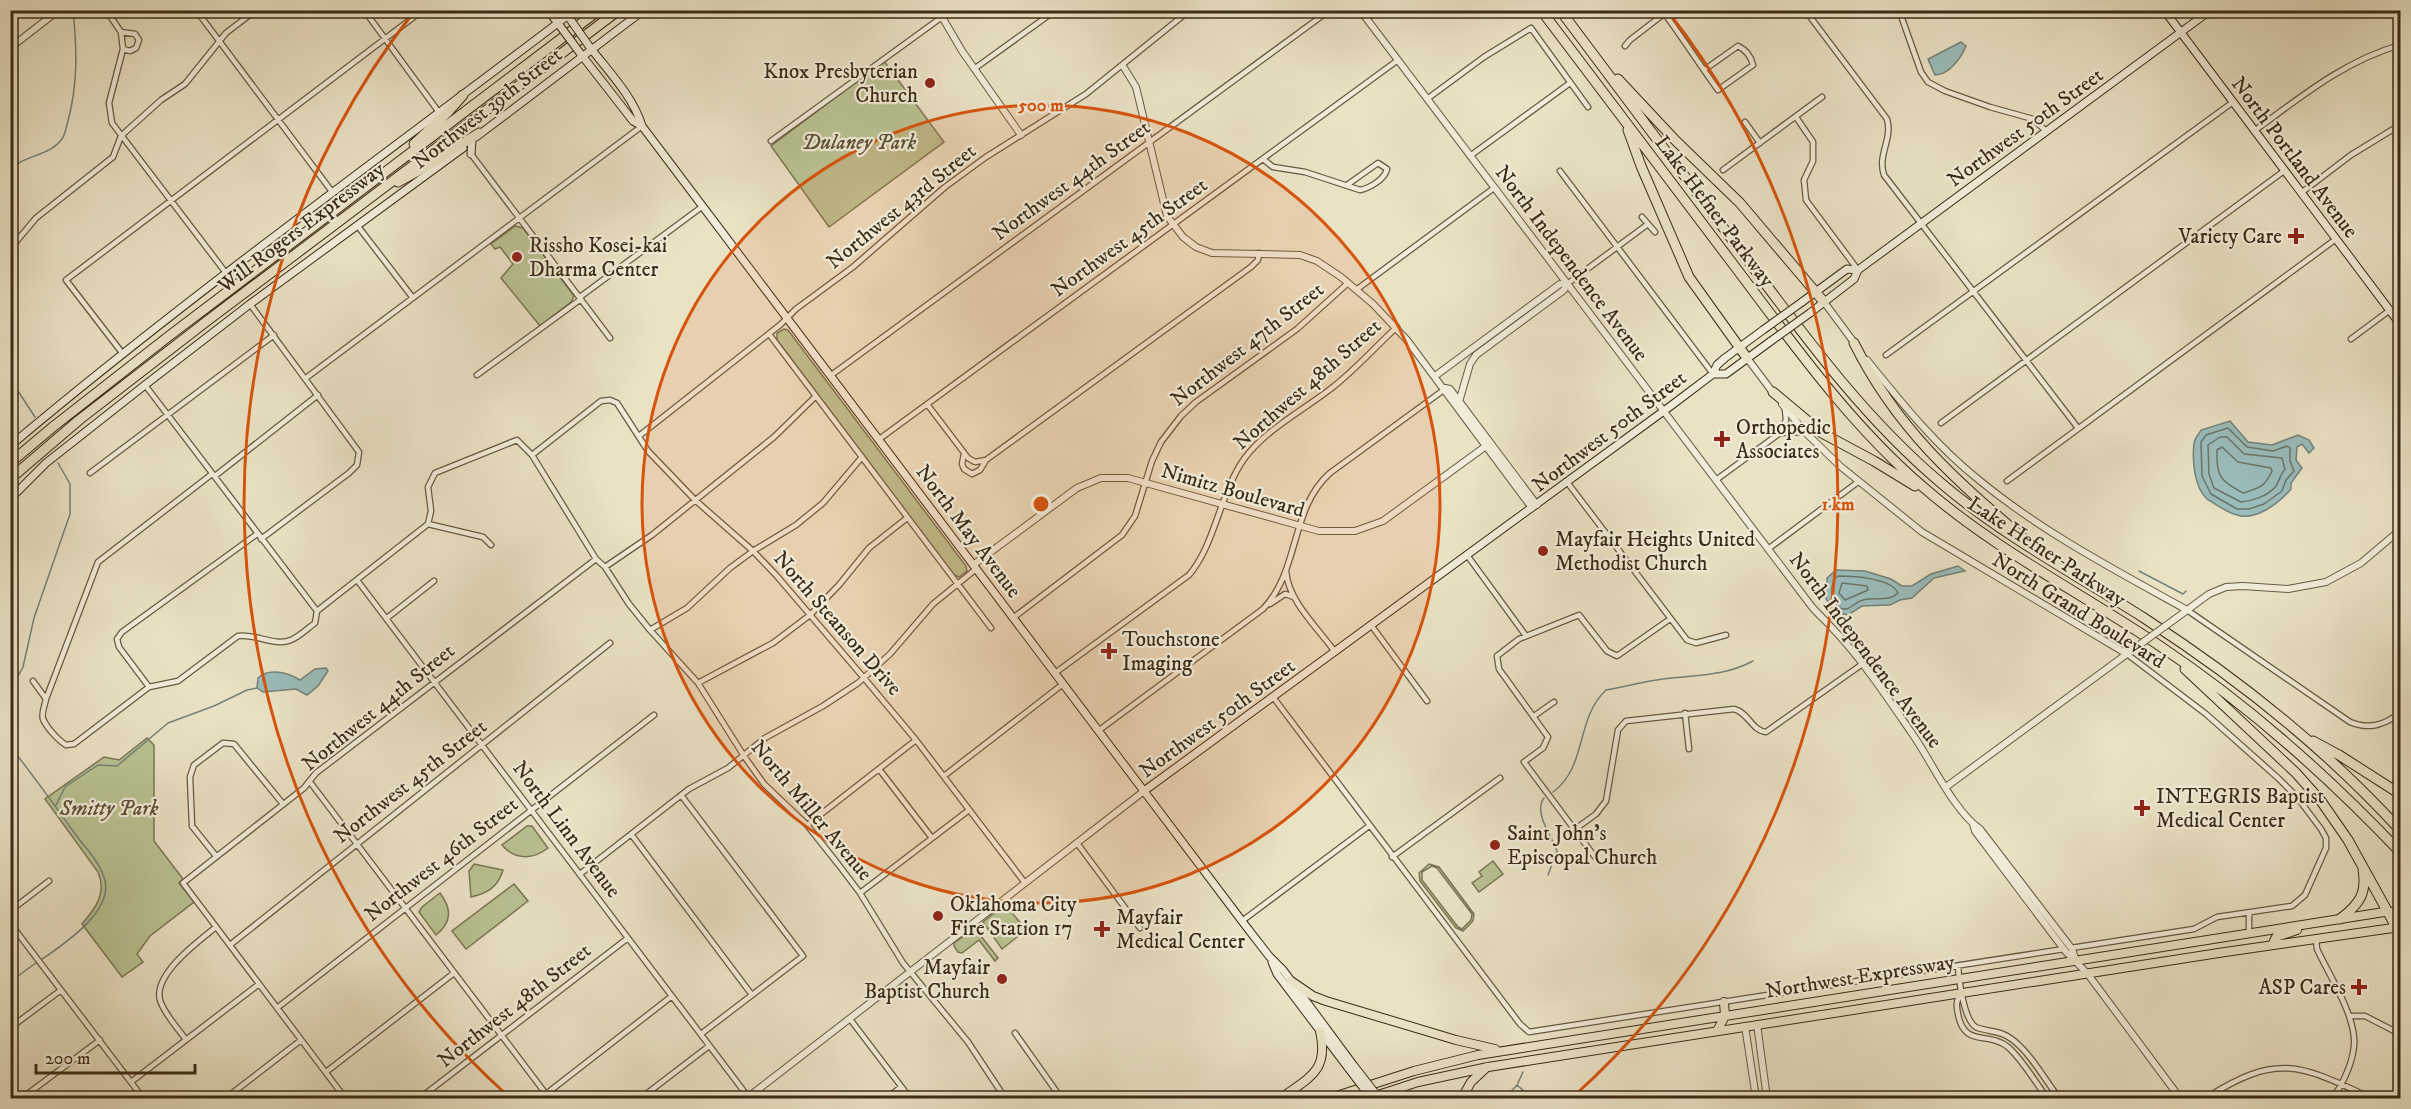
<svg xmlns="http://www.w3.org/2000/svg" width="2411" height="1109" font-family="'IM FELL DW Pica',serif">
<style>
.green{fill:#bac293;stroke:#7a7654;stroke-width:1.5;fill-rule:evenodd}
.water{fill:#9abcbb;stroke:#748279;stroke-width:1.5}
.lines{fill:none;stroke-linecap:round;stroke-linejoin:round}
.shore{stroke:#6a7468;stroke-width:1.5}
.stream{stroke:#748279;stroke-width:1.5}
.minor-casing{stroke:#675942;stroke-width:7}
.tertiary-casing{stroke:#675942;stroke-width:8}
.secondary-casing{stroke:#3b2b16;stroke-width:9}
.trunk-casing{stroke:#3b2b16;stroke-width:10}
.motorway-casing{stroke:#3b2b16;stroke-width:11}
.minor{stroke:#f1ecd9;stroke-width:4.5}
.tertiary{stroke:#f1ecd9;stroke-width:6}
.secondary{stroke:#f1ecd9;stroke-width:7}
.trunk{stroke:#eae2c5;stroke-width:8}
.motorway{stroke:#eae2c5;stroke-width:9}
.tertiary-bridge-casing{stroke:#675942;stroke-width:8;stroke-linecap:butt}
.secondary-bridge-casing{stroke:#3b2b16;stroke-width:9;stroke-linecap:butt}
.tertiary-bridge{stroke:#f1ecd9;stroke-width:6}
.secondary-bridge{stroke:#f1ecd9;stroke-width:7}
.ring{fill:none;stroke:#d7540d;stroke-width:3}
.poi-dot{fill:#8f2418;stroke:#f1ecd9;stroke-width:2}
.labels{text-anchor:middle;stroke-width:4.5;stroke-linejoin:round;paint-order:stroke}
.poi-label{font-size:21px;fill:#3b2b16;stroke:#f1ecd9;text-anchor:start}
.street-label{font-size:21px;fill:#3b2b16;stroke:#f1ecd9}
.park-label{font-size:21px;font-style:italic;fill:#5b5135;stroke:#f1ecd9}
.centre{fill:#d7540d;stroke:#f1ecd9;stroke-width:3}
.ring-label{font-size:18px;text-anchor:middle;font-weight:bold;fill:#d7540d;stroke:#f1ecd9;stroke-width:4.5;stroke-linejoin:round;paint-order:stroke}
</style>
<rect width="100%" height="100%" fill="#eae2c5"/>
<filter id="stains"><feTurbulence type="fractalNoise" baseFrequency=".00333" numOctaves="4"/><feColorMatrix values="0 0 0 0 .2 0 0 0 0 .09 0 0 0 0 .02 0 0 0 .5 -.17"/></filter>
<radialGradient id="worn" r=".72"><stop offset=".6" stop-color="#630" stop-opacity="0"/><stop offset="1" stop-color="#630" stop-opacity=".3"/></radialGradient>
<path class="green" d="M884,61l60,81 -115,85 -58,-81z
M515,226l8,2 51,68 -3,6 -31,24 -39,-48 12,-14 -13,-17 -5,2 -4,-5z
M784,329l4,1 178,236 1,5 -8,6 -7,-3 -175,-234v-7z
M147,738l7,7v96l29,38 -4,4 15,19 -44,34 -13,18 6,8 -21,15 -40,-53c14,-16 25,-31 16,-52l-53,-73 59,-42 15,3z
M527,826h5l16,22c-15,12 -34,12 -46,-3z
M1493,861l10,13 -24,18 -7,-9 10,-7 -3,-4z
M474,864l29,6c-5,17 -15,23 -32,27l-2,-26z
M1429,864l10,3 35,47 -1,7 -10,10 -7,-3 -36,-47 -1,-8zM1432,866l5,2 35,46 -1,6 -9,9 -4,-2 -36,-47v-8z
M514,884l14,17 -62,48 -14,-18z
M440,893c12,16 12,29 -4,42l-17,-23 3,-5z
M1005,904l21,26 -24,19 -19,-27z
M978,926l3,2 -4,3 21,27 -3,3 -16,-21 -17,13 -4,-1 -4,-6v-3z"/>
<path class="water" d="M1961,42l5,4c-5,12 -17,29 -31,29l-7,-16z
M2230,421l18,21 24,3 26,-10 11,5 5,8 -5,5 -7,-9 -5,3 -1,13 6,8 -11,15v6c-12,14 -35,32 -54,26 -10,-2 -21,-11 -30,-16 -13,-12 -15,-39 -13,-56 1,-5 5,-9 7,-13z
M1958,566l7,5 -31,7 -22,20 -12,2 -10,5 -28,1 -14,9 -10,-2 -12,-14 1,-21 9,-8 29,1 26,8 11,7h10l19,-12z
M326,668l2,3 -10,15 -11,9 -11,-6 -33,3 -6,-4 1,-10c11,-11 31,-5 42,2l15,-11z"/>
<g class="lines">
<path class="shore" d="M2228,428l19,19 26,4 14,-5 3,2v13l4,10 -8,9 -4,11 -18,13 -15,5h-12l-26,-15 -9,-18 -1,-34 5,-7z
M2220,437h7l17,17 38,4 3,11c-4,5 -6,12 -9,17 -8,10 -24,15 -35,16l-27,-14 -5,-14 -1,-29z
M2222,447l16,15 33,6 1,3c-7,16 -13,17 -29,22 -23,-13 -27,-16 -26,-43z
M1838,576c15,0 53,2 60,17 -9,9 -23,4 -35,7 -6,1 -11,8 -17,9 -14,2 -19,-25 -8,-33z
M1842,583l25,3 1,4 -23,10 -6,-7z"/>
<path class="stream" d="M10,170c13,-15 40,-14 52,-31 3,-4 4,-12 6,-18 10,-38 9,-72 5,-111
M10,386l6,2 19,29
M2139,571l44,23 3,-3
M10,691l13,-24 11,-49 36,-104v-30l-12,-21
M10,746c22,28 43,57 63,85 11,16 25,28 31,46 12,33 -40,67 -63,83
M1553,792c35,-26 22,-73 53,-102 22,-4 43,-10 65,-12 30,-3 56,-3 82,-17
M1544,798c-11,14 8,39 13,53l-9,24
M56,805l9,-18 33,-22 19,1 51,-43 46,-17 33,-16 10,-2
M10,982l27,-20
M1517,1085l15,13
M1505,1098l12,-13 6,-13"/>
<defs>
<path id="minor" d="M106,10l15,22 2,17 -14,54 3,20 114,150
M196,10l137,183
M364,10l74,101
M1805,10l82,109c6,20 -10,36 -3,56l194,253
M1899,10l22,62 7,10 17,9 45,16 43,12 13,12
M1665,14c18,25 35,51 53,76l35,-25c-2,-9 -7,-15 -15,-19l-34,24
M121,32l14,2 4,6 -3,8 -6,3 -7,-2
M1625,46l5,-6 39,-30
M974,69l82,-59
M1427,99l57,-42 47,-29 57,79
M1796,117l17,25v19l-9,19 2,20 52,70
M1745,122l15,21
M2254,131c47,-34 90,-70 146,-86
M771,141l171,-124
M471,154l139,184
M1470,156l100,-73
M1263,159l10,8 32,5 55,18c10,-2 25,-11 27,-21l-9,-6 -31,22
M1723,170l99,-73
M1560,171l153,203
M2301,193l50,-38 49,-30
M1642,217l13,15
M357,225l56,73
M10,249l26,-31 77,-61 8,-21 40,-36 24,-16 41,-51 30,-23
M1567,284l81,-60
M1356,290l138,-102
M580,297l123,-91
M250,304l109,148 -2,13 -8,8 -88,66
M769,334l222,294
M2351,339l39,-29
M123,354l-57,-74 357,-270
M1886,355l347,-253
M477,375l104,-76
M830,376l500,-366
M306,378l336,-252
M145,385l172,226
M927,404l41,54 7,4 11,-2
M1941,423l343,-252
M1780,433l24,-1
M639,436l141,-111 16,-16 57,-42 92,-80 41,-30 100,-63 104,-84
M878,440l520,-380
M964,454l-2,10 2,5 8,5 8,-4 6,-10 265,-193 7,-7 1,-7
M532,455l69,-54 9,-1 7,3 31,48 47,49 58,51 23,24 88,103 52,62 109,143
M90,473l184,-138
M212,474l-114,88 -52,137c-1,6 -5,14 -3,20 4,9 15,21 23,26l8,-1 75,-57 29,-6 60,-45c17,-3 37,11 53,4 8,-3 17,-12 24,-17l2,-12 111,-87 3,-13 -3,-24 7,-14 82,-33 15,15 64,104 9,8 24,37 21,26 48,53 46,73 20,28 43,41 31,39 22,29 43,70 65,79 37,56
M215,476l103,-81
M1716,480l64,-47 6,-13 -1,-11
M2007,481l329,-242
M1567,482l120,158 9,3 30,-8
M428,524l55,13 8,8
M1768,549l90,-67
M1467,555l59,81
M605,567l47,-32 122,-98 42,-41
M1286,571c2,30 32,57 49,81
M357,580l392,518
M1270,604l15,-10 9,3
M2187,610l163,112c19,8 34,3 50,-9
M387,618l47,-37
M1013,618l109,-83 13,-19 17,-55 9,-19 20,-26 15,-14 101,-73 51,-46
M1371,625l56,76
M650,630l37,-22 43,-40 23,-17 43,-26 27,-22 39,-46
M1055,673l134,-98c26,-30 31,-82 55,-116 22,-30 60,-49 89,-72 23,-18 42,-40 64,-60
M33,681l13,18
M698,683l75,-40 37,-28 29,-30 30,-37 38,-30
M149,687l-30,-40 -2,-8 5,-7 135,-98
M1273,697l247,327 9,8 535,-83
M1685,713l4,36
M1534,716l20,-14
M1098,731l165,-122c37,-38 27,-101 67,-136l115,-84
M879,769l53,69
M944,776l119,-92
M310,782l239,316
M681,795l122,161 -102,78
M807,825l109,-85
M1574,830l22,-16 10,-13 12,-71 8,-9 108,-12c15,4 18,22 32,23l95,-67
M631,834l121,161
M1077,843l63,85
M216,856l-24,-30 -2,-49 4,-12 29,-22 11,1 49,60
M1392,857l108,-79
M1595,857l-71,-95 19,-14 5,-11 -49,-68 -2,-13 22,-17 60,-24 28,36 10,5 53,-37
M580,874l109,-85 39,-21 37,-30 58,-32 35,-23 32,-29 43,-50 43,-35
M860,893l109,-83
M10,911l39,-30
M1242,921l127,-95
M10,923l133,175
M2249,934v-21
M2316,939l1,10c12,26 40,69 37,97 -2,19 -11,37 -21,52
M230,945l380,-302
M2071,948l123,-19 23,-12 75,-11 13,-11 21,-47v-10l-5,-9 -24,-32 -19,-19 -72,-64 -79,-60
M1958,966c1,14 6,58 20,62 13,4 24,3 35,12 18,14 32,40 46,58
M1961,993c-5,8 -5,12 -3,21 6,34 31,17 50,33 14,12 28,36 39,51
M277,1008l377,-293
M2349,1016h16l35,18
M850,1019l60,79
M10,1028l51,-38
M1015,1033l46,65
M186,1040c-8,-12 -22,-26 -26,-40 -7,-26 39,-59 56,-73
M326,1072l128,-99
M131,1082l128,-98
M546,1094l126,-98
M22,1098l78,-58
M226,1098l75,-58
M331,1098l9,-7
M345,1098l-162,-215 121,-95 12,-15 280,-214
M420,1098l208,-160
M641,1098l68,-52
M887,1098l14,-11
M2206,1098c71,-45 93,-34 165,0"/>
<path id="tertiary" d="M938,10l24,41 59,84
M1360,10l452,597c7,8 15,15 22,23 27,28 55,70 77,102 20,28 42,78 69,97l92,120 4,12
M10,48l49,-38
M1123,66l13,21 31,129 16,21 13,10 16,6 88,2 17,6 24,16 32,27 34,36 125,168
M1824,302l32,43
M1747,358l27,36
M1867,360c34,42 69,86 112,120 63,52 136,90 208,130
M1435,376l125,-92h7
M1445,388l5,1 87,116
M1459,402l11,-38 6,-9 88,-65 3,-6
M1782,404l23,28 35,34 82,66 205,122
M973,565l104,-77 24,-10h27l191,53h36l28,-10 103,-75
M2175,619l34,-25 17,-7 17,-1 45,3 38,-7 35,-19 39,-33
M1946,787l189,-139
M1973,824l2,7 91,121 21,21 93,125
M1757,1024l10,74
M1745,1026l11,72
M747,1098l397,-307"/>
<path id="secondary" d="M548,10l12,16
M2164,10l236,314
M589,46c19,25 44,50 53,80l603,799 24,31 14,14 71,96
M580,53l53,68 9,5
M476,137l168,-127
M471,154l1,-13
M1802,302l45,-33 11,1
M1810,313l44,-34 4,-9 353,-260
M1713,374h13l45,-33
M10,446c182,-153 376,-292 565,-436
M10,499l36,-36 99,-78 105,-81 213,-156
M1144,791l528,-386 41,-31 4,-9 8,-7 38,-28
M1272,962l5,12 72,95"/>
<path id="trunk" d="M2272,945l4,-8 21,-7
M1291,981l22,15 13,5 130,39 39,9
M1717,1031l8,-15 -1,-14
M1372,1097l46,-15 70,-15 737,-115 175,-25
M1281,1098c29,-21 48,-27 39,-67
M1330,1098l84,-27 64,-16 862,-136 44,-7h16
M1462,1098l9,-16 16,-15"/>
<path id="motorway" d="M1541,10c65,86 130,172 195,258 58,77 113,155 186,218 73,64 158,106 238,160 88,59 167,129 240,206
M1560,10c62,83 124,166 186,248 60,80 118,160 195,225 62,53 134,91 203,135 93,60 182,131 256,212
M1618,79l58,62 64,62 84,99
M1628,130l13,36 48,111 58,81
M414,144l34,-32 15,-17
M398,182l36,-20 45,-29
M1854,343c44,88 102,137 175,200
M1773,392l49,41 52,28 41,25
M10,463l44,-37 115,-90 430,-326
M10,479l69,-59 128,-99 412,-311
M2185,669l111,104 25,28 27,39 52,94
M2313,741l26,14 61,39
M2340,919c20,-15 27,-26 23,-50"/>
</defs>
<use href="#minor" class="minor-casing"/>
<use href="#tertiary" class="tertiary-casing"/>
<use href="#secondary" class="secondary-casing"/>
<use href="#trunk" class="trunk-casing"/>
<use href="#motorway" class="motorway-casing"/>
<use href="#minor" class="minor"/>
<use href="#tertiary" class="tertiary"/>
<use href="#secondary" class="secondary"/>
<use href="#trunk" class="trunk"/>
<use href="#motorway" class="motorway"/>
<defs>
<path id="tertiary-bridge" d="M2135,648l40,-29"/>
<path id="secondary-bridge" d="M570,19l19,27
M560,26l20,27
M1763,330l39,-28
M1771,341l39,-28
M1354,1066l25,32
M1349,1069l22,29"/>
</defs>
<use href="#tertiary-bridge" class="tertiary-bridge-casing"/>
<use href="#secondary-bridge" class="secondary-bridge-casing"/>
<use href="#tertiary-bridge" class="tertiary-bridge"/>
<use href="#secondary-bridge" class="secondary-bridge"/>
</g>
<circle cx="1041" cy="504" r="399" fill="#d7540d" fill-opacity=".12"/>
<g class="ring">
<circle cx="1041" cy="504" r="399"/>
<path d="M508 1096A797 797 0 0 1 413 13M1669 13A797 797 0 0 1 1574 1096"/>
</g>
<g class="poi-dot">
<circle cx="930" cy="83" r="6"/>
<path d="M2293 227h6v6h6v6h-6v6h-6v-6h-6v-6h6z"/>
<circle cx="517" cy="257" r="6"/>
<path d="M1719 430h6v6h6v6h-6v6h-6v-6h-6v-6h6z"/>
<circle cx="1543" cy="551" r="6"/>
<path d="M1106 642h6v6h6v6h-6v6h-6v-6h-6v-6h6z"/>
<path d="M2139 799h6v6h6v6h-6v6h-6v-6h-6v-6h6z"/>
<circle cx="1495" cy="845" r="6"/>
<circle cx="938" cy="916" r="6"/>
<path d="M1099 920h6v6h6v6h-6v6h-6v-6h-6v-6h6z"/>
<circle cx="1002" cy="979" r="6"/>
<path d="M2356 978h6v6h6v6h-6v6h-6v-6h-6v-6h6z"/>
</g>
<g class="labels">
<g class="poi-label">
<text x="918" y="78" text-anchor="end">Knox Presbyterian<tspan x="918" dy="24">Church</tspan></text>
<text x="2282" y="243" text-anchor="end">Variety Care</text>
<text x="529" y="252">Rissho Kosei-kai<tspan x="529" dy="24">Dharma Center</tspan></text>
<text x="1736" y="434">Orthopedic<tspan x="1736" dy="24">Associates</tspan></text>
<text x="1555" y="546">Mayfair Heights United<tspan x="1555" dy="24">Methodist Church</tspan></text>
<text x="1122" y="646">Touchstone<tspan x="1122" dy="24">Imaging</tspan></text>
<text x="2156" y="803">INTEGRIS Baptist<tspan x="2156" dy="24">Medical Center</tspan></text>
<text x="1507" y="840">Saint John's<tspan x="1507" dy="24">Episcopal Church</tspan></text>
<text x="950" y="911">Oklahoma City<tspan x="950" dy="24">Fire Station 17</tspan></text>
<text x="1116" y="924">Mayfair<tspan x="1116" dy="24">Medical Center</tspan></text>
<text x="990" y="974" text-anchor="end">Mayfair<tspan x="990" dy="24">Baptist Church</tspan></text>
<text x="2346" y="994" text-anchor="end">ASP Cares</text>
</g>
<g class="street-label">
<text transform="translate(487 108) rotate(-38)" y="7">Northwest 39th Street</text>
<text transform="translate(2025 127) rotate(-36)" y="7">Northwest 50th Street</text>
<text transform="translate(2295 157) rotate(53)" y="7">North Portland Avenue</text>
<text transform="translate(1071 180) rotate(-36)" y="7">Northwest 44th Street</text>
<text transform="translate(901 206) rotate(-39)" y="7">Northwest 43rd Street</text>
<text transform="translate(1715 211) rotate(53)" y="7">Lake Hefner Parkway</text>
<text transform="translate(301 227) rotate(-37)" y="7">Will Rogers Expressway</text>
<text transform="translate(1129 237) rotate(-36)" y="7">Northwest 45th Street</text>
<text transform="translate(1572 263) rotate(53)" y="7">North Independence Avenue</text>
<text transform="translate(1247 344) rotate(-38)" y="7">Northwest 47th Street</text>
<text transform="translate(1307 384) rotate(-41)" y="7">Northwest 48th Street</text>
<text transform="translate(1609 431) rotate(-37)" y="7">Northwest 50th Street</text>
<text transform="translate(1233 490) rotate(16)" y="7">Nimitz Boulevard</text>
<text transform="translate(969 531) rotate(53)" y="7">North May Avenue</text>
<text transform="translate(2047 551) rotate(33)" y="7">Lake Hefner Parkway</text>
<text transform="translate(2079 610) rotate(32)" y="7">North Grand Boulevard</text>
<text transform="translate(838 623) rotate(49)" y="7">North Steanson Drive</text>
<text transform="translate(1866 650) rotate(53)" y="7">North Independence Avenue</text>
<text transform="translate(378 707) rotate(-39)" y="7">Northwest 44th Street</text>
<text transform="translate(1217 718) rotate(-36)" y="7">Northwest 50th Street</text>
<text transform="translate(410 781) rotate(-38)" y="7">Northwest 45th Street</text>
<text transform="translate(812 810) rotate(50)" y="7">North Miller Avenue</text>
<text transform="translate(567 829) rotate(53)" y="7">North Linn Avenue</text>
<text transform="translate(441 859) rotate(-38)" y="7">Northwest 46th Street</text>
<text transform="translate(1860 976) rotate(-9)" y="7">Northwest Expressway</text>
<text transform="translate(514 1005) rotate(-38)" y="7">Northwest 48th Street</text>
</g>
<g class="park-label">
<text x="859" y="149">Dulaney Park</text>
<text x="109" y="815">Smitty Park</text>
</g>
</g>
<circle cx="1041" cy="504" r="9" class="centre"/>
<g class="ring-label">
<text x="1041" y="111">500 m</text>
<text x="1838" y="510">1 km</text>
</g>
<rect width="2411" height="1109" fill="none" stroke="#eae2c5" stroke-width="36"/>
<rect x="12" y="12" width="2387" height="1085" fill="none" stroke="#3b2b16" stroke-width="3"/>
<rect x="18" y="18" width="2375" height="1073" fill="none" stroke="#3b2b16" stroke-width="1.5"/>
<path d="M36 1064v9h159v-9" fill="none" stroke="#3b2b16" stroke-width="3"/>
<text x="45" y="1064" font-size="18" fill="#3b2b16" stroke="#f1ecd9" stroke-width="4.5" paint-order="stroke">200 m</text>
<rect width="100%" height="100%" filter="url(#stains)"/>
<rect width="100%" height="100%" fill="url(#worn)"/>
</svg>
